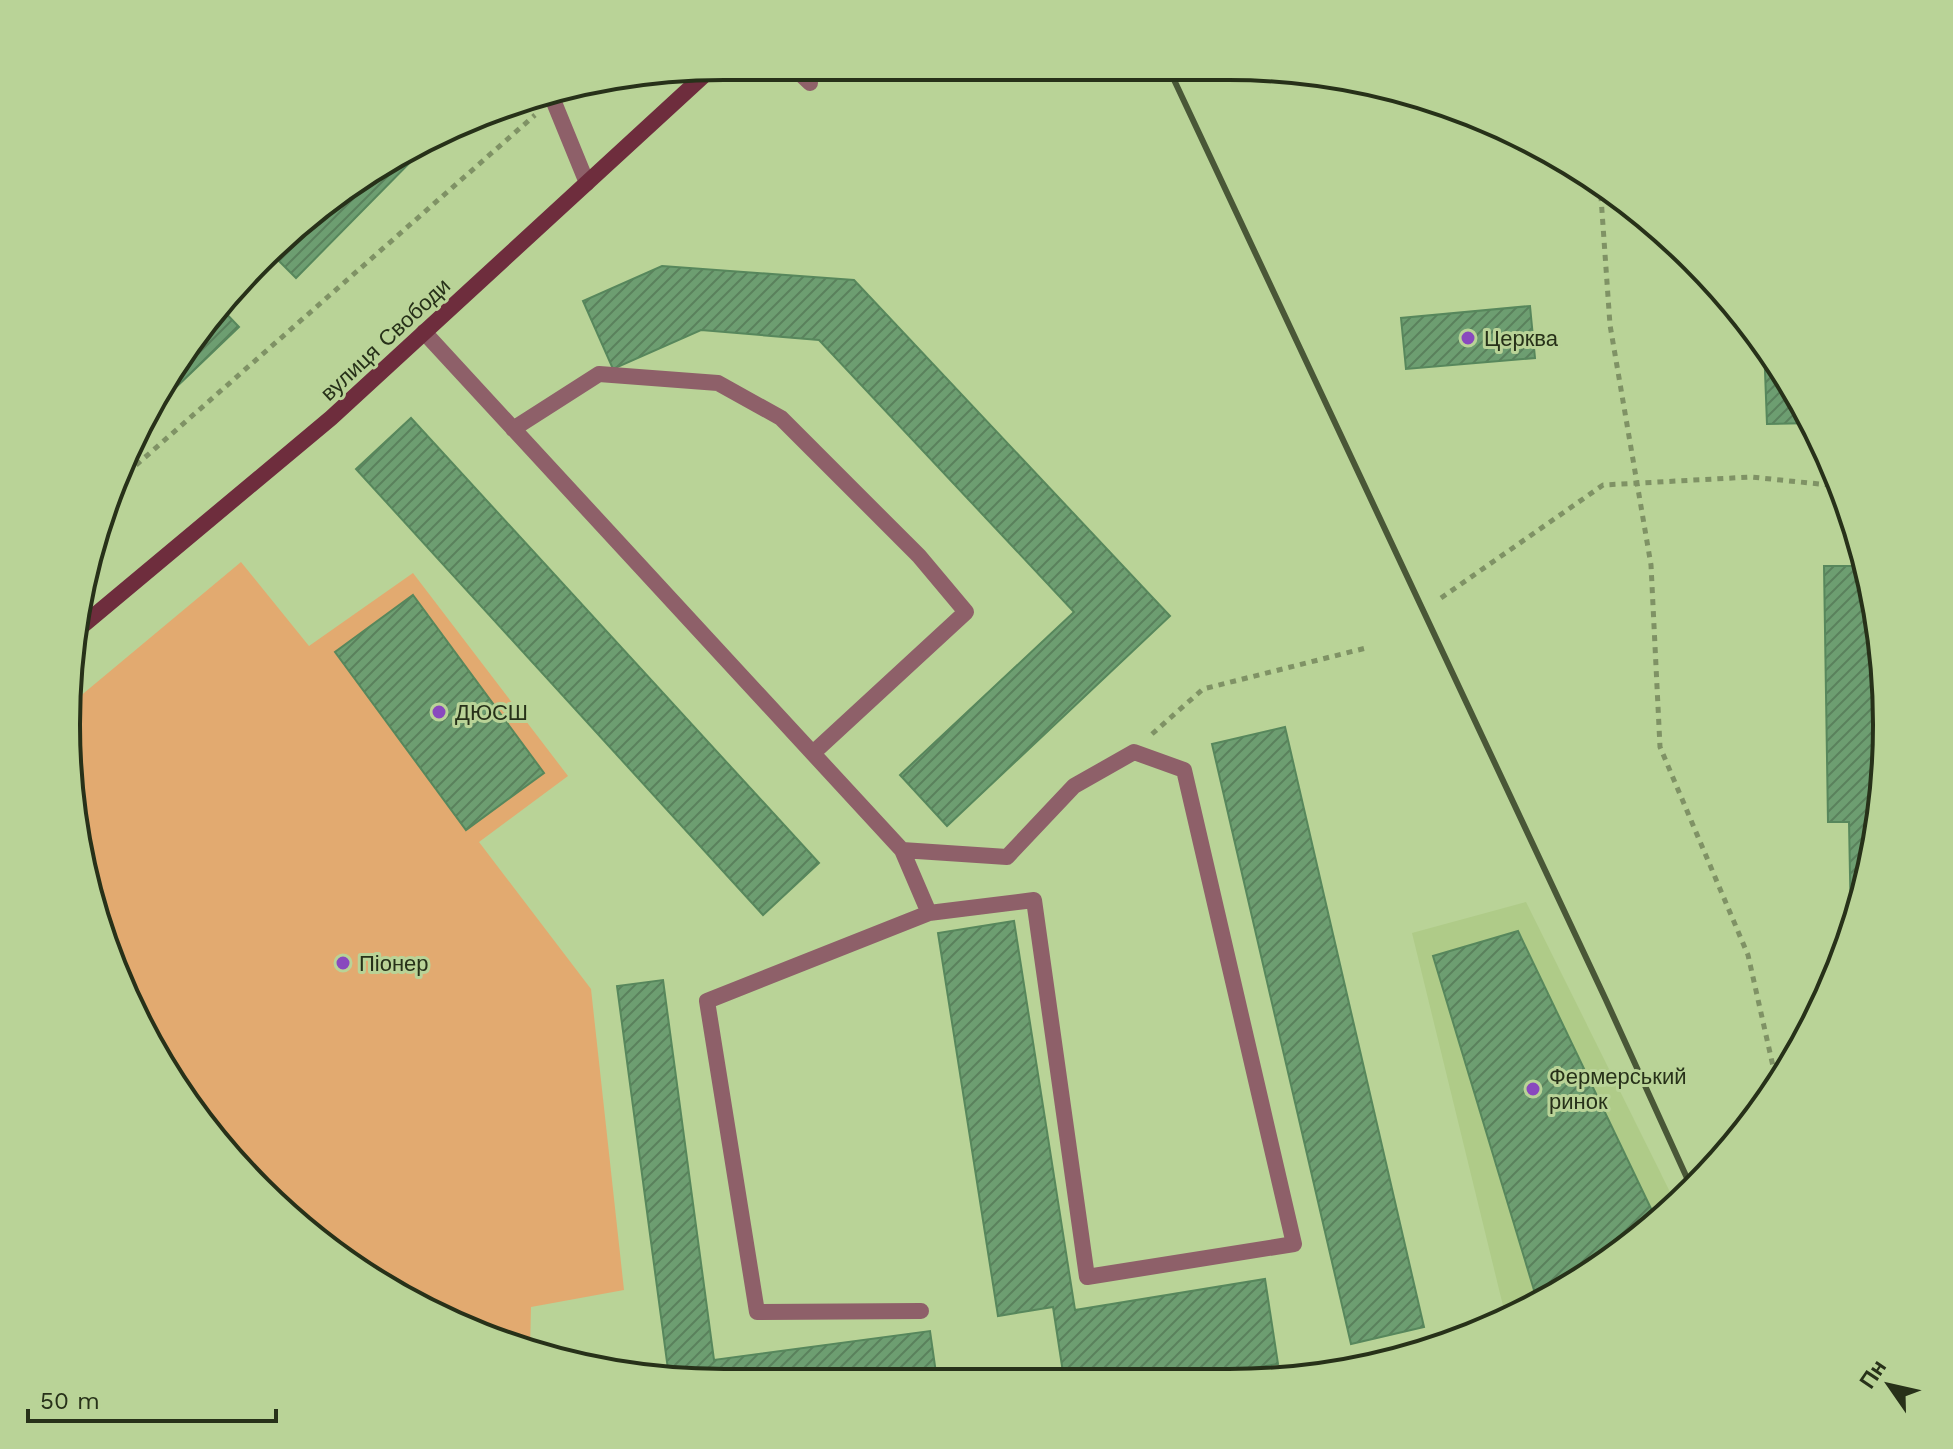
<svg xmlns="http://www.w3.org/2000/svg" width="1953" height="1449" font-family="'Work Sans',sans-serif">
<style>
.built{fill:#afcb88}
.garden{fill:#e2aa70}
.building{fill:url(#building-hatch);stroke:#57875c;stroke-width:2}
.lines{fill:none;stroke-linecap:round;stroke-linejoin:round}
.path{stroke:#7f9265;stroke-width:5;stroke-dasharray:6 6;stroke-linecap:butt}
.service{stroke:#8e6069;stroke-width:16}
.minor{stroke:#8e6069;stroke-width:16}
.secondary{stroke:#6e2d3d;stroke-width:16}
.rail{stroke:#495737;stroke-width:6}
.poi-dot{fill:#8949be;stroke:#b9d397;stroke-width:3}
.labels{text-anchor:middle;stroke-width:6;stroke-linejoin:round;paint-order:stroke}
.poi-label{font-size:22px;fill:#273119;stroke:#b9d397;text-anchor:start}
.street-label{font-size:22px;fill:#273119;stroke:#b9d397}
.rim{fill:none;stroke:#273119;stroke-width:4}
</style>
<defs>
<pattern id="building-hatch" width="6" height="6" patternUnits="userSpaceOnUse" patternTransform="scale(2)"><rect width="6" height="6" fill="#6d9e71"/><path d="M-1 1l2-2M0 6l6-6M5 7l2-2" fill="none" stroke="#5a815c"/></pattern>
</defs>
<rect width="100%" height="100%" fill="#b9d397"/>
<path class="built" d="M1526,902l150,302 -47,43 -123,71 -94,-385z"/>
<path class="garden" d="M241,562l68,84 104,-73 155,203 -89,66 112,147 33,301 -93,17 -1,44 -17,-3 -117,-53 -105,-75 -89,-95 -101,-188 -34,-169 5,-65z"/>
<path class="building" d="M433,139l-137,139 -23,-23 122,-101z
M662,266l192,14 316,336 -223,210 -47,-51 174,-163 -255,-272 -118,-10 -88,39 -30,-68z
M219,306l20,21 -94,90z
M1530,306l5,52 -129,11 -5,-51z
M1764,345l49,78 -46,1z
M411,418l408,445 -56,52 -407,-446z
M1824,566h43l18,112 -4,133 -27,116h-3l-2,-105h-21z
M413,595l131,178 -78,57 -131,-178z
M1285,727l139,600 -73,17 -139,-600z
M1014,921l61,389 190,-31 13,85 -86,14 -128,1 -11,-72 -55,9 -60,-383z
M1518,931l139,290 -28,26 -92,53 -104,-344z
M663,980l51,380 216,-29 7,49 -220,1 -1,-10 -47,6 -52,-391z"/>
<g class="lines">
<path class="path" d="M1600,183l10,142 41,240 9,182 88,208 29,129
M118,481l417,-366
M1441,598l162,-113 148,-8 88,9
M1152,734l51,-45 163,-41"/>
<path class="service" d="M792,66l18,17
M424,332l478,518 27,63 -222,88 50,311 164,-1
M513,429l86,-55 119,9 63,35 138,138 47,56 -153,141
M902,850l105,7 67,-71 60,-34 50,18 110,474 -207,33 -53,-377 -105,13"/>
<path class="minor" d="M549,90l38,93"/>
<path class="secondary" d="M76,631l255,-213 382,-351"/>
<path class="rail" d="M1168,67l438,933 86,189"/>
</g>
<g class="poi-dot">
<circle cx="1468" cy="338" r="8"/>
<circle cx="439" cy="712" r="8"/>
<circle cx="343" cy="963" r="8"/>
<circle cx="1533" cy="1089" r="8"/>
</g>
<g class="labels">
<g class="poi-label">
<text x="1484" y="346">Церква</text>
<text x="455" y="720">ДЮСШ</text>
<text x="359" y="971">Піонер</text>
<text x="1549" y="1084">Фермерський<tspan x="1549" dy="25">ринок</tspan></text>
</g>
<g class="street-label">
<text transform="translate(385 339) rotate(-43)" y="8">вулиця Свободи</text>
</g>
</g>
<path d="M0 0H1953V1449H0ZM724 80H1229A644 644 0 0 1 1873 724V725A644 644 0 0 1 1229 1369H724A644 644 0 0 1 80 725V724A644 644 0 0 1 724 80Z" fill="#b9d397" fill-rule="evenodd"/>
<path class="rim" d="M724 80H1229A644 644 0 0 1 1873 724V725A644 644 0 0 1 1229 1369H724A644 644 0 0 1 80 725V724A644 644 0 0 1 724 80Z"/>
<g transform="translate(1889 1385) rotate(304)" stroke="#b9d397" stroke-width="6" paint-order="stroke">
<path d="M0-6L14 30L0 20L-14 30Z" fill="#273119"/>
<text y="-12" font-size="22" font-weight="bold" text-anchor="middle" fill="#273119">Пн</text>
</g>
<path d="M28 1409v12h248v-12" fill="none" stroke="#273119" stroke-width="4"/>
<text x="40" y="1409" font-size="24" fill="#273119" stroke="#b9d397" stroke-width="6" paint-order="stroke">50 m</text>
</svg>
